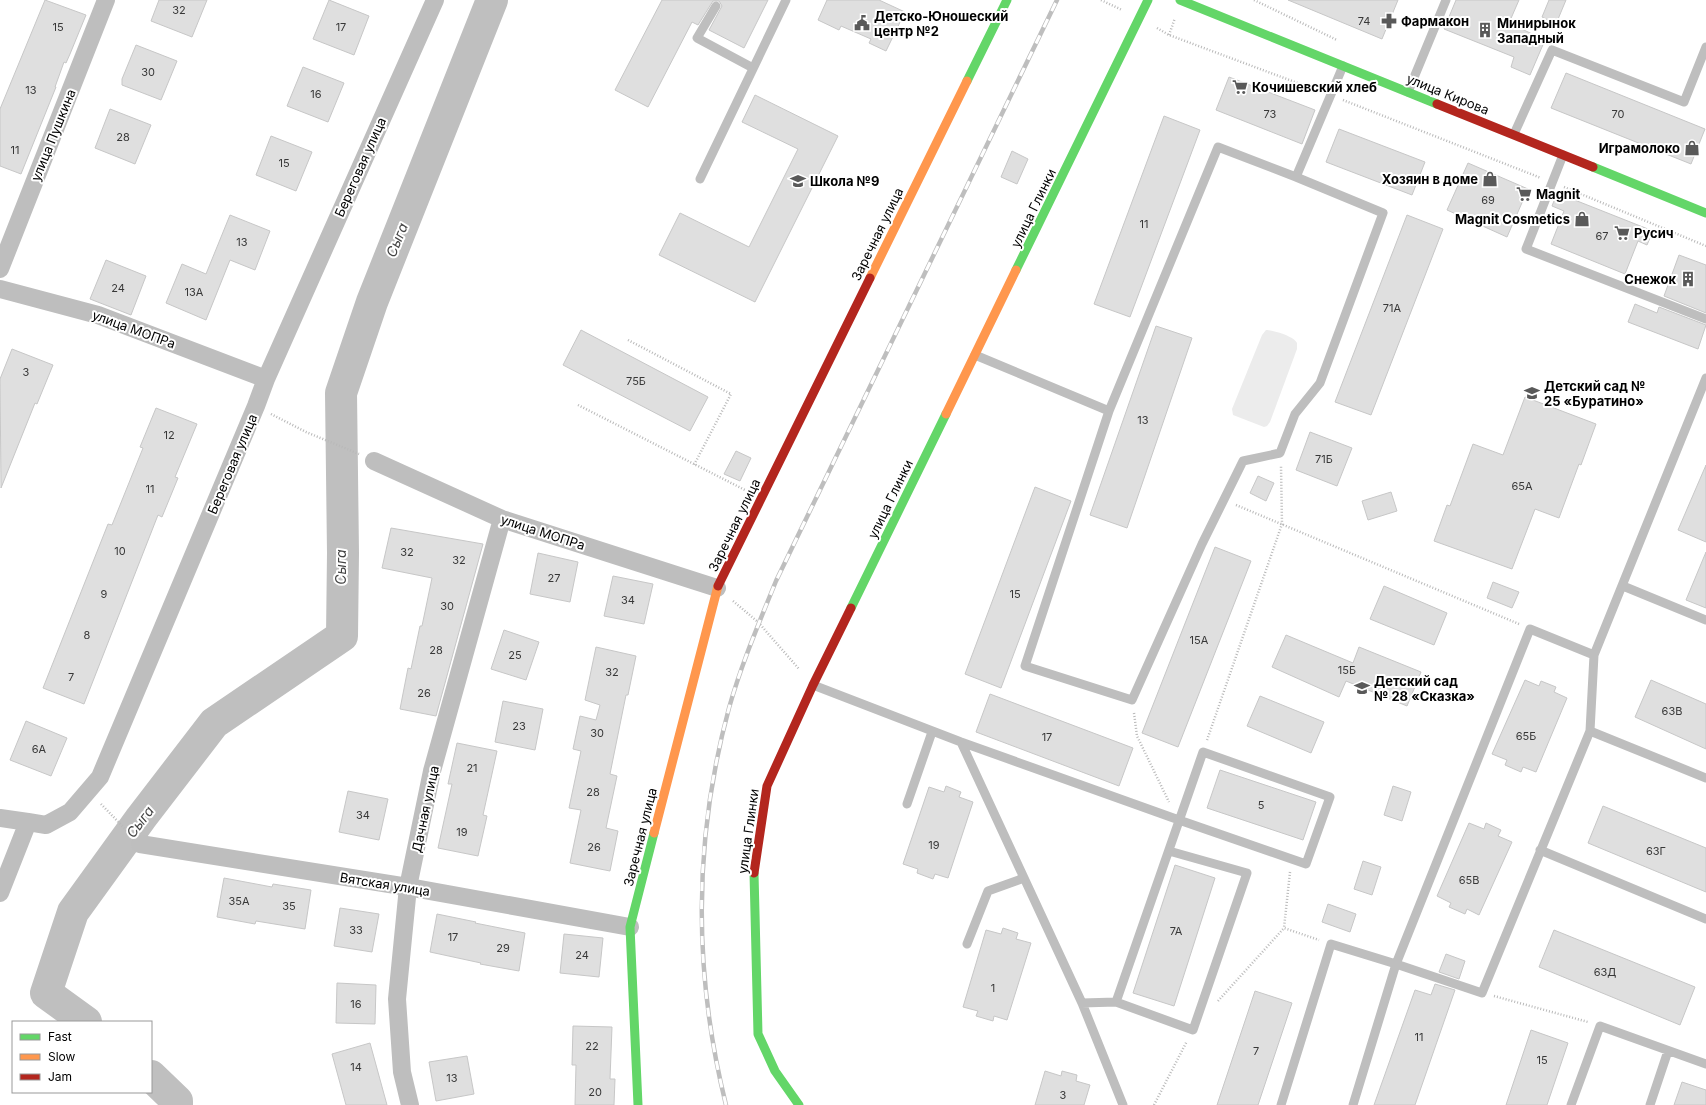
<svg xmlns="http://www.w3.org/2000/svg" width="1706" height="1105" font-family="Inter,sans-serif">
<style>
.green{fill:#ececec}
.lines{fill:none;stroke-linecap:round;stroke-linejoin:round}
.river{stroke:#bfbfbf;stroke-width:32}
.building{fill:#dfdfdf;stroke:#c7c7c7}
.path{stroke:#b9b9b9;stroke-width:2.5;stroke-dasharray:1 2;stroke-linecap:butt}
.lane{stroke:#bebebe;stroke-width:9}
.street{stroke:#bebebe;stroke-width:18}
.fast{stroke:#63d668;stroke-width:9}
.slow{stroke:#ff974d;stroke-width:9}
.jam{stroke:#b3261e;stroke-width:9}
.rail-casing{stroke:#bebebe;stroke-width:4.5}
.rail{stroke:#fff;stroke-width:3;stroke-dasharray:9;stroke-linecap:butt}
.labels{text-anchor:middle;stroke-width:4;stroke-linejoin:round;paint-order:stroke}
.number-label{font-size:11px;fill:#383838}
.poi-label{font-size:13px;font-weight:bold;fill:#000;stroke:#fff;text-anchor:start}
.street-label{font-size:13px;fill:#000;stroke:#fff}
.water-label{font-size:14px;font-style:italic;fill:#444;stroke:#fff}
</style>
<rect width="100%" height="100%" fill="#fff"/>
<path class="green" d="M1266,330c7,0 28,6 31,13 0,0 0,6 0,6l-27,73 -3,4 -3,1 -31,-12 -1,-6 30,-74z"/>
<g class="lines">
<path class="river" d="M86,1022l-40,-29 27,-81 68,-94 73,-95 128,-87 1,-83 -2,-160 31,-91 120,-302
M151,1076l26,25v4"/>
</g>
<path class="building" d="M45,0l41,15 -16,39 -4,9 -2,-1 -9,25h1l-35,87 -21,-8v-57z
M159,0h48l-15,37 -41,-16z
M329,0l40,16 -15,39 -41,-16z
M662,0h106l-24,48 -35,-18 13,-24 -3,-5h-6l-15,24 -6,-3 -44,85 -33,-17z
M827,0h52l26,12 -19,39 -17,-8 2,-4 -30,-13 -2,4 -21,-10z
M1288,0h110l-16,39z
M1456,0h63l-10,23 36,17 -15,35 -19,-8 3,-10 -70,-28z
M1549,0h17l-10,24 -14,-7z
M136,45l41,16 -16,39 -39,-15v-6z
M303,67l41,16 -16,39 -41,-16z
M1566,73l139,56 -14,35 -140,-56z
M1229,77l86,33 -13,34 -86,-34z
M755,95l83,41 -83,166 -96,-47 21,-42 69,34 49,-98 -56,-27z
M110,109l41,16 -16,39 -40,-16z
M1164,116l36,14 -70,187 -36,-13z
M1339,129l86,33 -13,33 -86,-33z
M271,136l41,16 -16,39 -40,-16z
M1012,151l16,8 -11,25 -16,-7z
M1468,163l60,26 -21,48 -60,-27z
M1557,193l96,38 -6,14 -9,-4 -13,33 -74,-30 13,-33 -12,-5z
M230,215l40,16 -15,39 -25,-10 -24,60 -40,-17 16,-39 24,10z
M1407,215l36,14 -72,186 -36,-13z
M1679,255l27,10v48l-42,-17z
M106,260l40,16 -15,39 -41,-16z
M1635,304l22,9 2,-6 47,18 -8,24 -70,-27z
M1156,326l36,12 -65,190 -37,-13z
M581,330l127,67 -18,34 -127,-66z
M12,349l41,16 -16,39 -2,-1 -34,85 -1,-109z
M1525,397l71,27 -15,41 -2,-1 -20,54 -24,-9 -23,60 -78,-28 13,-36 3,1 23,-62 30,11z
M156,408l41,16 -22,53 3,1 -16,39 -4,-2 -74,189 -41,-16 65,-164 4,1 31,-77 -3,-1z
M1310,432l42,16 -15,38 -41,-16z
M736,451l15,7 -11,23 -16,-7z
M1706,465v77l-28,-12z
M1258,476l16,7 -8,18 -16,-8z
M1035,487l36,14 -70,187 -36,-14z
M1391,492l6,19 -29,9 -6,-19z
M391,528l92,16 -47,172 -36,-7 8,-41 3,1 9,-43h2l10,-48 -50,-10z
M1215,547l36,14 -73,186 -36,-14z
M1706,552v56l-20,-8z
M538,553l40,9 -8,40 -40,-8z
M613,576l40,8 -9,40 -40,-8z
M1493,582l26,10 -7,16 -25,-10z
M1384,586l63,27 -13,32 -64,-26z
M504,630l35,12 -13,38 -35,-11z
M1286,635l67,28 6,-16 62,25 -14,34 -61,-25 -7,16 -67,-30z
M596,647l40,9 -8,39h-2l-16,79 7,2 -11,52 12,3 -8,40 -40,-8 11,-53 -12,-2 12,-57 -8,-2 7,-33 16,4 4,-15 -15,-5z
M1525,680l14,6 2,-5 15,6 -2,5 13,6 -31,74 -13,-5 -2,5 -16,-7 2,-5 -15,-6z
M1651,680l55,24v45l-71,-32z
M990,694l143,54 -14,38 -143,-54z
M1260,696l64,26 -13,31 -64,-27z
M503,701l40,8 -8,41 -40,-8z
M26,721l41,17 -16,38 -41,-16z
M457,743l40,8 -14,64 4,1 -9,40 -40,-8 14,-64h-4z
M1220,770l96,32 -13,38 -96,-32z
M946,786l15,6 -2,5 14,5 -25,76 -13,-4 -2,5 -16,-6 1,-4 -15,-5 26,-77 15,5z
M1393,786l18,6 -9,29 -18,-6z
M348,791l40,8 -9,41 -40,-8z
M1603,806l103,42v44l-118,-49z
M1469,823l15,6 2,-6 15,7 -3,6 14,6 -33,73 -12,-6 -2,5 -16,-7 2,-4 -14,-7z
M1363,861l18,6 -9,28 -18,-6z
M1175,865l40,13 -41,128 -41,-13z
M224,878l48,9 1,-3 38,6 -6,39 -49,-8 -1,3 -38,-7z
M1328,904l28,10 -6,18 -28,-10z
M340,908l39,6 -7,38 -38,-6z
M437,914l39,8 -1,1 50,10 -6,38 -39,-7 1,-1 -51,-11z
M1003,928l15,5 -2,6 15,4 -24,77 -13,-4 -1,5 -17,-5 2,-5 -15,-4 23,-77 15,4z
M1554,930l141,57 -15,38 -141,-58z
M564,934l39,4 -4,39 -39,-4z
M1446,954l19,7 -6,18 -20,-7z
M337,983l39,2 -1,39 -39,-1z
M1435,984l20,6 -40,115h-41l41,-115 16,5z
M1255,991l37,12 -34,102h-41z
M573,1026l39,1 -2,52h5l-1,26h-39l1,-40h-4z
M1531,1030l37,13 -21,62h-41z
M370,1043l17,62h-41l-14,-51z
M467,1056l7,38 -38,7 -7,-39z
M1045,1071l16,5 1,-5 15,4 -1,6 14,4 -6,20h-49z
M1682,1082l24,8v15h-32z"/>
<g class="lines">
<path class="path" d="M1101,0l21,10
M1254,0l83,40
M1157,28l12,7 150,56
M1169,35l6,-17
M1343,100l198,78
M1564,187l142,59
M628,340l103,54 -37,71
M578,405l167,85
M271,414l35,18 53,22
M1236,505l283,119
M733,601l25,21 41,47
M1134,713l3,23 32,66
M1207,740l75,-216 -1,-58
M101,804l27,28
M1290,872l-6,56 35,12
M1494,996l94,26
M1218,1001l66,-73
M1154,1105l33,-64"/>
<path class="lane" d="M716,6l-19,32 56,30
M1408,92l38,-92
M1514,134l38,-84 132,52 22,-55
M1563,155l-37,94 180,70
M700,179l86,-179
M975,355l134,56 109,-264 78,30 47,-111
M1109,411l-84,255 107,34 70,-156 41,-83 37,-8 15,-39 25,-31 63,-170 -87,-36
M1623,586l83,34
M1594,655l-64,-26 -134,335 86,29 108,-262 4,-76 112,-277
M813,685l148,57 218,78 127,44 24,-67 -127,-45 -87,250 -34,1
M1590,731l116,47
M961,742l121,261 41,102
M907,804l25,-72
M1540,850l166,69
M967,944l21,-53 36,-13
M1116,1002l77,28 54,-157 -78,-22
M1281,1105l50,-161 65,20 -43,141
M1571,1105l29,-79 106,38
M1650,1105l18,-54"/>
<path class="street" d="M0,269l106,-269
M0,289l98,26 168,64
M374,461l128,58 215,69
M0,818l28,4
M140,844l268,43 222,40
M0,893l28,-71 18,3 24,-13 30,-35 156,-371 10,-27 169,-379
M410,1105l-8,-33 -5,-73 11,-112 24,-116 70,-252"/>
<path class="fast" d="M1180,0l257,104
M967,81l40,-81
M1593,167l113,46
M1016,270l132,-270
M851,608l95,-194
M754,873l4,161 17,37 24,34
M638,1105l-8,-178 24,-94"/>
<path class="slow" d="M870,278l97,-197
M946,414l70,-144
M654,833l64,-247"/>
<path class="jam" d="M1437,104l156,63
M718,586l152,-308
M754,873l13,-87 46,-101 38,-77"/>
<defs>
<path id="rail" d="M726,1105c-33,-133 -33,-264 3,-397 12,-43 30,-85 47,-127l281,-581"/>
</defs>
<use href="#rail" class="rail-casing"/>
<use href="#rail" class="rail"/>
</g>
<defs>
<symbol id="pharmacy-bare" viewBox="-9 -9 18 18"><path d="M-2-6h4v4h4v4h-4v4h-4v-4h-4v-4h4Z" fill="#595959" stroke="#fff" stroke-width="2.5" paint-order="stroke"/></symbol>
<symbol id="civic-bare" viewBox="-9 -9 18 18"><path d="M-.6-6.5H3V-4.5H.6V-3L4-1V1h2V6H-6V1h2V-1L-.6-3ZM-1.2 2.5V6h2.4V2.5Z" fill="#595959" stroke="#fff" stroke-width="2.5" paint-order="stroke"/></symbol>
<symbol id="building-bare" viewBox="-9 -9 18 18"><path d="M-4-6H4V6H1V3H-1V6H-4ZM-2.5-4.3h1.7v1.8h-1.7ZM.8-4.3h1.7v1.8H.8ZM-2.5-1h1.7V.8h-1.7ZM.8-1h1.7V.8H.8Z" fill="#595959" stroke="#fff" stroke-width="2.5" paint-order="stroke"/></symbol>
<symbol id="supermarket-bare" viewBox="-9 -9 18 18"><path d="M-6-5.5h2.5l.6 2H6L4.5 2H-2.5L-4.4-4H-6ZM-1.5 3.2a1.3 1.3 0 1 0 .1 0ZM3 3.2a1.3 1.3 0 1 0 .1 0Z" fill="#595959" stroke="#fff" stroke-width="2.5" paint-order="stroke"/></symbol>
<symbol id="shop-bare" viewBox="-9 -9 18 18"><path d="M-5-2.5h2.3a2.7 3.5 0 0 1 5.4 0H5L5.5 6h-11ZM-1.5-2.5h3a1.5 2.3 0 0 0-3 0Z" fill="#595959" stroke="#fff" stroke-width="2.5" paint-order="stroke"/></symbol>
<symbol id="school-bare" viewBox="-9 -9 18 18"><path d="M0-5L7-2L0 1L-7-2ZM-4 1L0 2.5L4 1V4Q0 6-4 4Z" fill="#595959" stroke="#fff" stroke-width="2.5" paint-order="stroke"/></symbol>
</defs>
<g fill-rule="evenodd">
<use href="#pharmacy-bare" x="1378" y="10" width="22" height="22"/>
<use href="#civic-bare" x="851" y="12" width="22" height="22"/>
<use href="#building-bare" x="1474" y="19" width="22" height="22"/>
<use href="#supermarket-bare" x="1229" y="76" width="22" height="22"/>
<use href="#shop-bare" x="1681" y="137" width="22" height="22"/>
<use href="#shop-bare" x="1479" y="168" width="22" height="22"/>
<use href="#school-bare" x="787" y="170" width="22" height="22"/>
<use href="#supermarket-bare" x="1513" y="183" width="22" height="22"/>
<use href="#shop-bare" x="1571" y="208" width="22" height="22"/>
<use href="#supermarket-bare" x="1611" y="222" width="22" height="22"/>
<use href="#building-bare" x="1677" y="268" width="22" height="22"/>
<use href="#school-bare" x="1521" y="382" width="22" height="22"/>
<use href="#school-bare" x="1351" y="677" width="22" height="22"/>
</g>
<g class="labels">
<g class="number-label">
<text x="179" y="14">32</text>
<text x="1364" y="25">74</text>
<text x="58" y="31">15</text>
<text x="341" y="31">17</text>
<text x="148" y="76">30</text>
<text x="31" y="94">13</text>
<text x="316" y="98">16</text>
<text x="1270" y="118">73</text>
<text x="1618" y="118">70</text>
<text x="123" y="141">28</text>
<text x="15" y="154">11</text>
<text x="284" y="167">15</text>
<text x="1488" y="204">69</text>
<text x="1144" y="228">11</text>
<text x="1602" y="240">67</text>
<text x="242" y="246">13</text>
<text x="118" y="292">24</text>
<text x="194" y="296">13А</text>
<text x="1392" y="312">71А</text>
<text x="26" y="376">3</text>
<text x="636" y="385">75Б</text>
<text x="1143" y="424">13</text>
<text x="169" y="439">12</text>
<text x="1324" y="463">71Б</text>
<text x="1522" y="490">65А</text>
<text x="150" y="493">11</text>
<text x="120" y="555">10</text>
<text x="407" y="556">32</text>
<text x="459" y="564">32</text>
<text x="554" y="582">27</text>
<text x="104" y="598">9</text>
<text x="1015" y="598">15</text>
<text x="628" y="604">34</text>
<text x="447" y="610">30</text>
<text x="87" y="639">8</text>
<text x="1199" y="644">15А</text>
<text x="436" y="654">28</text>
<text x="515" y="659">25</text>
<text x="1347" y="674">15Б</text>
<text x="612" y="676">32</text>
<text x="71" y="681">7</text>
<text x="424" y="697">26</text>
<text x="1672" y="715">63В</text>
<text x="519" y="730">23</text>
<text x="597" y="737">30</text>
<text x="1526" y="740">65Б</text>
<text x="1047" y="741">17</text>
<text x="39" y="753">6А</text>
<text x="472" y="772">21</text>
<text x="593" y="796">28</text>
<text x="1261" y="809">5</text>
<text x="363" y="819">34</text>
<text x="462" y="836">19</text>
<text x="934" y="849">19</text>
<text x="594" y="851">26</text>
<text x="1656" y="855">63Г</text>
<text x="1469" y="884">65В</text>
<text x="239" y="905">35А</text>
<text x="289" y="910">35</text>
<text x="356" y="934">33</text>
<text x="1176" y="935">7А</text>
<text x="453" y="941">17</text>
<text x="503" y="952">29</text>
<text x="582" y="959">24</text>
<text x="1605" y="976">63Д</text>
<text x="993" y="992">1</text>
<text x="356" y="1008">16</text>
<text x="1419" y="1041">11</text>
<text x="592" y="1050">22</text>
<text x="1256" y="1055">7</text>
<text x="1542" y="1064">15</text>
<text x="356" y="1071">14</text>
<text x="452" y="1082">13</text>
<text x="595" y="1096">20</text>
<text x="1063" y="1099">3</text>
</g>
<g class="poi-label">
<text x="874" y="21">Детско-Юношеский<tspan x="874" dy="15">центр №2</tspan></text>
<text x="1401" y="26">Фармакон</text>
<text x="1497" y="28">Минирынок<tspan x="1497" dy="15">Западный</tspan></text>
<text x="1252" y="92">Кочишевский хлеб</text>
<text x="1680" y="153" text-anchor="end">Играмолоко</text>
<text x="1478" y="184" text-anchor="end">Хозяин в доме</text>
<text x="810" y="186">Школа №9</text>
<text x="1536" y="199">Magnit</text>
<text x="1570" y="224" text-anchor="end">Magnit Cosmetics</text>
<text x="1634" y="238">Русич</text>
<text x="1676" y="284" text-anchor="end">Снежок</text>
<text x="1544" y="391">Детский сад №<tspan x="1544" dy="15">25 «Буратино»</tspan></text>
<text x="1374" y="686">Детский сад<tspan x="1374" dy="15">№ 28 «Сказка»</tspan></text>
</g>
<g class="street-label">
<text transform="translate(1448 94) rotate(22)" y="5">улица Кирова</text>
<text transform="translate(53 135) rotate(-68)" y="5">улица Пушкина</text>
<text transform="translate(360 167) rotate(-66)" y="5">Береговая улица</text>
<text transform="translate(1033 208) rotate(-64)" y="5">улица Глинки</text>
<text transform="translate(877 234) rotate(-64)" y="5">Заречная улица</text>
<text transform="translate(134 329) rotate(20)" y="5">улица МОПРа</text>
<text transform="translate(232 464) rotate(-67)" y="5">Береговая улица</text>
<text transform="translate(890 499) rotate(-64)" y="5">улица Глинки</text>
<text transform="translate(734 525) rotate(-64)" y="5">Заречная улица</text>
<text transform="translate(543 532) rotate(18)" y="5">улица МОПРа</text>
<text transform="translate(425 809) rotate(-78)" y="5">Дачная улица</text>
<text transform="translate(748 831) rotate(-82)" y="5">улица Глинки</text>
<text transform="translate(640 837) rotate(-76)" y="5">Заречная улица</text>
<text transform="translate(385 884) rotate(9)" y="5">Вятская улица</text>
</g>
<g class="water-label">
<text transform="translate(397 240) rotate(-68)" y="5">Сыга</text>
<text transform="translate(341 567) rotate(-90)" y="5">Сыга</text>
<text transform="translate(140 822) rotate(-53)" y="5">Сыга</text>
</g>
</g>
<rect x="12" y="1021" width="140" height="72" fill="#ffffff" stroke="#999999"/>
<rect x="20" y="1034" width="20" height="6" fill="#63d668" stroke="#999999"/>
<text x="48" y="1041" font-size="12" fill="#000000">Fast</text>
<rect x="20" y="1054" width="20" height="6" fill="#ff974d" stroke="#999999"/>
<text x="48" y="1061" font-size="12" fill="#000000">Slow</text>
<rect x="20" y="1074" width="20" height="6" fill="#b3261e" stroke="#999999"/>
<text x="48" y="1081" font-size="12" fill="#000000">Jam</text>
</svg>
